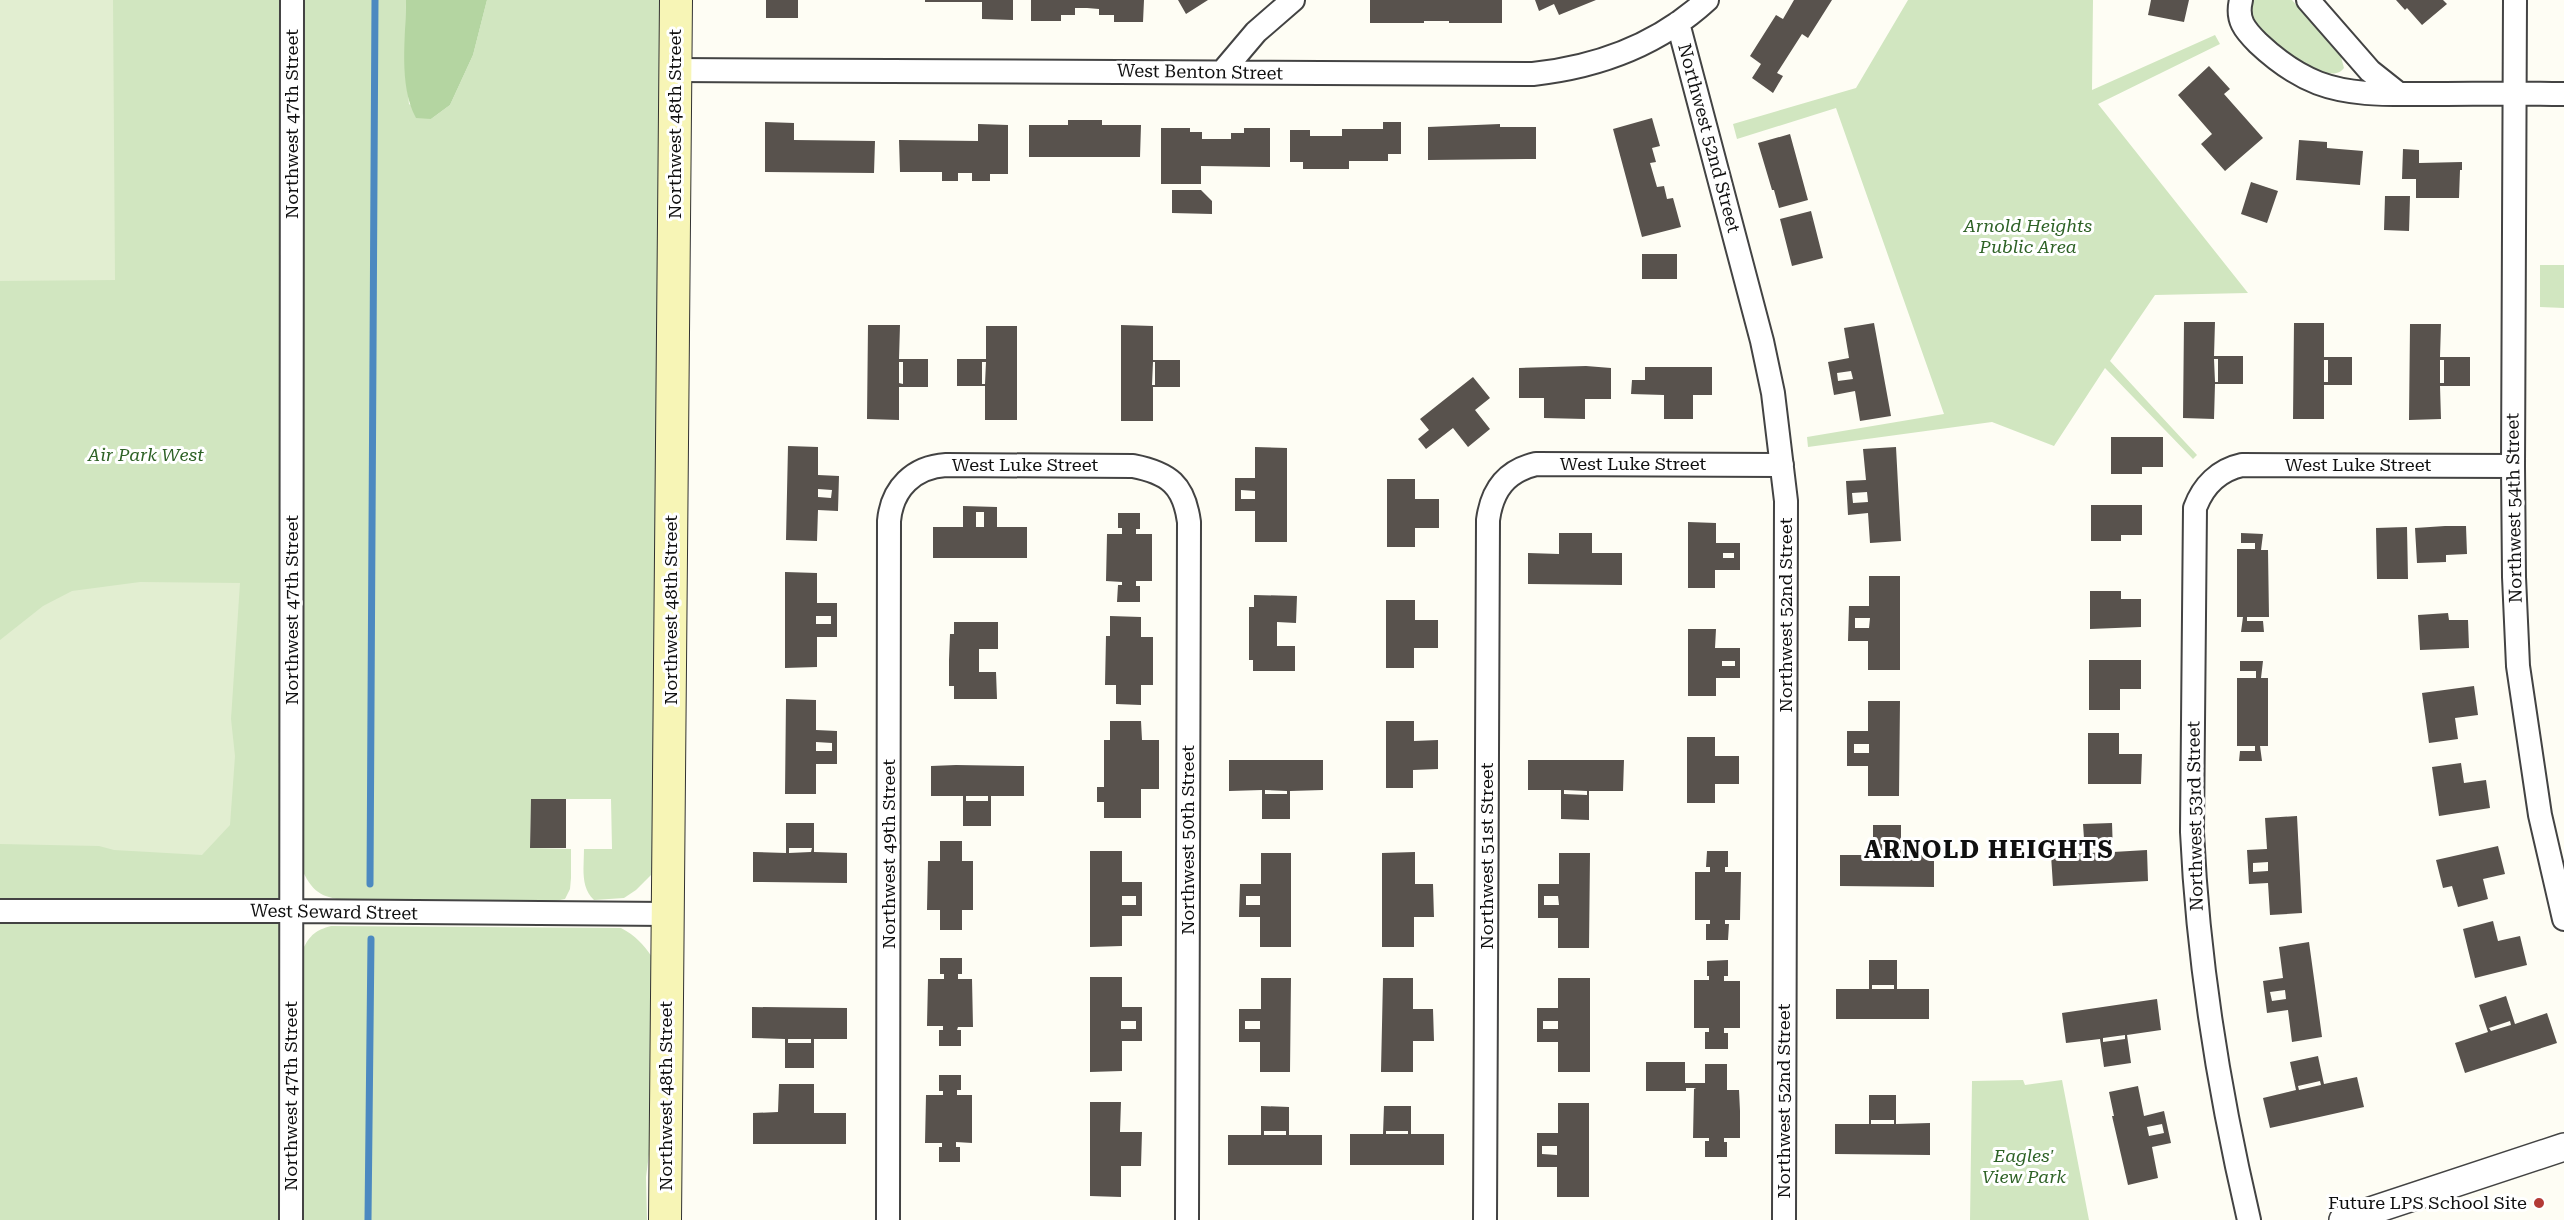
<svg xmlns="http://www.w3.org/2000/svg" width="2564" height="1220" font-family="'Roboto Serif',serif">
<style>
.green{fill:#d1e6c0}
.forest{fill:#b4d5a1}
.pitch{fill:#e2eed1}
.lines{fill:none;stroke-linecap:round;stroke-linejoin:round}
.stream{stroke:#4c89c0;stroke-width:7}
.building{fill:#58524d;fill-rule:evenodd}
.minor-casing{stroke:#434343;stroke-width:26}
.tertiary-casing{stroke:#434343;stroke-width:30}
.secondary-casing{stroke:#323232;stroke-width:34}
.minor{stroke:#fff;stroke-width:22}
.tertiary{stroke:#fff;stroke-width:27}
.secondary{stroke:#f7f5b6;stroke-width:32}
.poi-dot{fill:#b33a36;stroke:#fff;stroke-width:2}
.labels{text-anchor:middle;stroke-width:6;stroke-linejoin:round;paint-order:stroke}
.street-label{font-size:18px;fill:#101010;stroke:#fff}
.park-label{font-size:18px;font-style:italic;fill:#2e6226;stroke:#fff}
.poi-label{font-size:18px;fill:#101010;stroke:#fff;text-anchor:end}
.district-label{font-size:24px;font-weight:bold;letter-spacing:1.5px;fill:#101010;stroke:#fff}
</style>
<rect width="100%" height="100%" fill="#fefdf4"/>
<path class="green" d="M0,0h292l-1,1220h-291z
M305,0h101l-1,63 4,41 22,15 19,-14 23,-50 14,-55h173l-6,855 -3,20 -15,15 -12,8 -30,2c-14,-13 -10,-33 -10,-51h28l-1,-50h-80l-1,49 41,1v29l-1,11 -5,10 -10,2h-204c-28,-4 -36,-5 -49,-31z
M1908,0h185l-1,90 123,-55 5,9 -122,60 150,189 -93,2 -45,66 87,94 -4,4 -88,-91 -51,78 -62,-24 -184,25 -1,-10 137,-23 -108,-306 -99,31 -4,-15 123,-36z
M2254,0h38l49,57 3,11c-16,22 -77,-28 -88,-44 -4,-6 -5,-11 -5,-18z
M2540,265h24v43l-24,-1z
M331,926l290,2c15,8 22,16 31,29v174l-6,46 1,43h-347l3,-271c7,-14 13,-19 28,-23z
M2023,1080l2,5 37,-5 27,140h-119l2,-139z"/>
<path class="forest" d="M406,0h81l-14,55 -23,50 -19,14 -15,-1c-18,-34 -10,-81 -10,-118z"/>
<path class="pitch" d="M0,0h113l2,280 -115,1z
M140,582l100,1 -9,136 4,37 -5,69 -28,30 -88,-5 -15,-4 -99,-2v-204l43,-34 29,-15z"/>
<g class="lines">
<path class="stream" d="M370,884l5,-884
M368,1220l3,-281"/>
</g>
<path class="building" d="M766,0h32v18h-32z
M925,0h88v20l-31,-1v-17h-57z
M1031,0h113l-1,22h-29v-7h-15v-6l-12,-1h-12v7h-14v6h-30z
M1178,0h30l-22,14z
M1370,0h132v23h-53v-2h-25v2h-54z
M1535,0h61l-37,15 -5,-11 -15,7z
M1794,0h38l-24,38 -6,-4 -25,39 6,3 -10,17 -21,-15 9,-14 -11,-8 26,-41 7,4z
M2151,0h38l-5,22 -36,-7z
M2396,0h47l4,4 -25,21 -15,-17 -2,2z
M2209,66l21,23 -6,5 39,44 -38,33 -24,-27 11,-10 -34,-39z
M1652,118l8,28 -8,2 4,14 -6,1 7,24 7,-1 3,13 6,-1 8,29 -39,10 -29,-108z
M1068,120h34v5h39l-1,32h-111v-32h39z
M765,122l29,1v17l81,1 -1,32 -109,-1z
M1383,122h18v32h-13v7h-39v8h-46v-7h-13v-32h20v6h32v-7h41z
M978,124l30,1v49h-18v7h-18v-8h-14v8h-16v-9h-42l-1,-32 79,1z
M1500,124v3h36v32l-108,1v-33z
M1161,128h29v4h12v7h29v-6h13v-5h26v39l-69,-1v18h-40z
M1790,134l18,66 -29,8 -5,-18h-2l-14,-47z
M2299,140l28,2v6l36,3 -3,34 -64,-5z
M2403,149l16,1v13l43,-1v8h-2l-1,28h-43v-19h-14z
M2251,182l27,9 -11,32 -26,-9z
M1172,190h29l11,11v13l-40,-1z
M2385,196h25l-1,35 -25,-1z
M1811,211l12,47 -31,8 -12,-47z
M1642,254h35v25h-35z
M2184,322h31l-1,34h29v28h-28l-1,35 -31,-1zM2214,359h4v23h-3z
M1874,323l17,93 -31,5 -5,-30 -21,4 -6,-33 21,-4 -5,-30zM1851,371l2,8 -15,2 -1,-8z
M2294,323h30v34h28v28h-28v34h-31zM2324,360h4v22h-4z
M2410,324h31l-1,33h30v29h-30l1,33 -32,1zM2440,360h4v23h-4z
M868,325h32l-1,34h29v28h-29v33l-32,-1zM899,362h4v22l-4,-1z
M1121,325l32,1v34h27v27h-27v34h-32zM1153,362h2v23h-3z
M986,326h31v94h-32v-34h-28v-27h29zM982,362h4l-1,22h-3z
M1586,366l25,2v31h-26v20l-41,-1v-20h-25v-30z
M1645,367h67v28h-19v24h-29v-24l-33,-1 1,-14h13z
M1473,377l17,21 -15,12 15,19 -22,18 -15,-19 -27,21 -8,-10 11,-9 -9,-11z
M2111,437h52v30h-21v7h-31z
M788,446l30,1v28l21,1 -1,35 -20,-1 -1,31 -31,-1zM818,489l14,1 -1,8 -13,-1z
M1255,447l32,1v94h-32v-31h-20v-33h20zM1241,490l14,1v8h-14z
M1896,447l5,94 -31,2 -2,-30 -20,2 -2,-34 20,-1 -3,-31zM1867,492l1,10 -15,1 -1,-10z
M1387,479h28v20h24v29h-24v19h-28z
M2091,505h51v30h-21v6h-30z
M963,506l34,1v20h30v31h-94v-31h30zM976,512h8v15h-8z
M1118,513h22v16h-4v5h16v47h-16v5h4v16h-23l1,-17h4v-3l-16,-1 1,-47h15v-6h-4z
M1688,522l28,1v20h24v27h-25v18h-27zM1723,553h11v5h-11z
M2445,526h21l1,28 -21,1v7l-29,1 -2,-35z
M2407,527l1,52h-31l-1,-51z
M1559,533h33v20h30v32l-94,-1v-31l31,1z
M2241,533l22,1 -2,16h7l1,67h-22v4h16l1,11h-23l2,-15h-6v-68h18v-6h-14z
M785,572l32,1v30h20v34h-20v30l-32,1zM816,616h15v8h-15z
M1869,576h31v94h-32v-29h-20l1,-35h20zM1855,618h15l-1,10h-14z
M2090,591h31v8h20v28l-51,2z
M1254,595l43,1 -1,27 -19,-1v24h18v25h-42v-11h-4v-53h5z
M1386,600h29v20h23v28h-24v20h-28z
M2448,613l1,7h19l1,28 -49,2 -2,-35z
M1110,616l31,1v20h12v48h-12v20l-25,-1v-19h-11l1,-49h4z
M954,622h44v27h-19v23h17l1,27h-43v-13h-5v-26l1,-26h4z
M1688,629h28l-1,19h25v30h-24v18h-28zM1722,661h13v5h-13z
M2089,660h52v29h-21v21h-31z
M2240,661h23l-2,17h7v68h-8l2,15h-23l1,-10h15v-5h-18v-68h19v-7h-16z
M2474,686l4,29 -23,3 3,21 -29,4 -7,-50z
M786,699l30,1v30l21,1v33h-21v30h-31zM816,742l16,1v8h-16z
M1868,701h32l-1,95h-31v-30h-21v-35h21zM1854,744h15v9h-15z
M1110,721h31l1,19h17v49h-18v29h-37v-16h-7v-15h7v-47h6z
M1386,721h28v20l24,-1v29l-25,1v18h-27z
M2088,733h31v21h23l-1,30h-53z
M1687,737h28v19h24v28h-24v19h-28z
M1229,760h94v30l-33,1v28h-28v-29l-33,1zM1265,790l22,1v3h-22z
M1528,760h96l-1,31h-34v29l-28,-1v-29h-33zM1564,790l23,1v4l-23,-1z
M2461,763l3,20 22,-3 4,28 -51,8 -7,-49z
M956,765l68,1v30h-33v30h-28v-30h-32v-30zM966,796h22v5h-22z
M531,799h35v49h-36z
M2297,816l5,97 -32,2 -2,-32 -19,1 -2,-34 20,-1 -2,-31zM2268,862v9l-15,1v-9z
M786,823h28v29l33,1v30l-94,-1v-30l33,1zM789,848h23l-1,4 -22,1z
M2112,823l1,29 34,-2 1,31 -95,5 -2,-31 34,-2 -2,-29zM2110,848v4l-22,1 -1,-4z
M1873,825h28v30h33v32l-94,-1v-31h33zM1876,850h22v5h-22z
M940,841h22v20h11v49h-11v20h-22v-20h-13l1,-49h12z
M2498,846l7,28 -22,5 5,20 -30,8 -6,-21 -9,2 -7,-28z
M1090,851h32v31h20v34h-20v30l-32,1zM1122,896h14v9h-14z
M1707,851h21v16h-3v5h16l-1,48h-15v4h4l-1,16h-22v-16h4v-4h-15v-48h15v-5h-4z
M1415,852v32h18l1,33h-20v30h-32v-94z
M1261,853h30v94h-31v-30h-21l1,-33h21zM1246,896h14v9h-14z
M1559,853h31l-1,95h-31v-30h-20v-34h21zM1544,896h14l1,9h-15z
M2493,921l5,20 22,-5 7,29 -52,13 -12,-49z
M2309,942l13,95 -30,5 -4,-32 -21,3 -4,-32 20,-3 -4,-31zM2285,990l1,9 -14,2 -2,-9z
M940,958h22v16h-4v5h14l1,48h-15l-1,3h4v16h-22v-16h4v-4h-16l1,-47h16v-5h-4z
M1728,960v16h-4v5h16v47h-16v5h4v16h-23v-17h4v-4h-15v-48h15v-4h-2v-15z
M1869,960h28v29h32v30h-93v-30h33zM1872,985h22v4h-22z
M1090,977h32v30h20v34h-20v30l-32,1zM1121,1021h15v8h-15z
M1261,978h30l-1,94h-30v-30h-21v-33h22zM1245,1021h15v8h-15z
M1383,978h30v31h20l1,32h-21v31h-32z
M1558,978h32v94h-32v-30h-21v-34h21zM1543,1021h15v8h-15z
M2506,996l9,28 32,-11 10,30 -92,30 -10,-30 33,-11 -9,-27zM2510,1021l1,4 -20,6 -2,-3z
M2157,999l4,31 -34,5 4,28 -27,4 -4,-28 -34,4 -4,-30zM2125,1035v4l-22,3v-4z
M752,1007l95,1v31h-33v29h-29v-29l-33,-1zM788,1039h23v4h-23z
M2318,1056l6,28 33,-7 7,30 -94,21 -7,-30 33,-8 -6,-28zM2320,1081l1,4 -22,5 -1,-4z
M1646,1062h39v21h20v-19h22v26h12l1,21v27h-16v4h3v15h-22v-16h4v-3h-16l1,-49 2,-1h-10v3h-40z
M939,1075h22v15h-4v5h15v48l-16,-1v5h4v15h-21v-15h3v-4h-17l1,-48h17v-4h-4z
M779,1084h35v29h32v31h-93v-31l25,-1z
M2138,1086l6,30 20,-5 7,32 -19,4 6,31 -30,7 -16,-69h2l-5,-24zM2162,1124l2,9 -15,3 -2,-9z
M1869,1095h27v29l34,-1v32l-95,-1v-30h34zM1871,1120h23v4h-23z
M1090,1102h31l-1,30h22l-1,34h-20v31l-31,-1z
M1558,1103h31v94h-32v-30h-20v-34h21zM1542,1146h15v9l-15,-1z
M1261,1106l28,1v28h33v30h-94v-30h33zM1264,1131h22v4h-22z
M1384,1106h27v28h33v31h-94v-31h33zM1386,1131h22v3h-22z"/>
<g class="lines">
<defs>
<path id="minor" d="M2241,0c-5,20 4,30 17,43 18,17 37,31 60,40 34,13 74,11 109,11 46,0 91,-1 137,0
M2308,0l62,71 29,23
M2515,0l-2,466 1,111 4,89 22,149 24,104
M1678,23l84,318 11,52 13,108 -2,719
M675,70l858,4c65,-7 125,-29 174,-74
M1223,71l33,-39 37,-32
M0,911h291l377,3
M291,1220l1,-1220
M888,1220l1,-699c3,-33 25,-54 57,-56l187,1c36,7 51,19 56,56l-2,698
M1485,1220l3,-700c4,-30 18,-49 48,-56l246,1
M2249,1220c-30,-128 -51,-257 -57,-388l3,-324c8,-22 24,-38 47,-43l271,1"/>
<path id="tertiary" d="M2343,1220l221,-73"/>
<path id="secondary" d="M665,1220l11,-1220"/>
</defs>
<use href="#minor" class="minor-casing"/>
<use href="#tertiary" class="tertiary-casing"/>
<use href="#secondary" class="secondary-casing"/>
<use href="#minor" class="minor"/>
<use href="#tertiary" class="tertiary"/>
<use href="#secondary" class="secondary"/>
</g>
<circle class="poi-dot" cx="2539" cy="1203" r="6"/>
<g class="labels">
<g class="street-label">
<text transform="translate(1200 72) rotate(1)" y="6">West Benton Street</text>
<text transform="translate(292 124) rotate(-90)" y="6">Northwest 47th Street</text>
<text transform="translate(675 124) rotate(-90)" y="6">Northwest 48th Street</text>
<text transform="translate(1709 138) rotate(75)" y="6">Northwest 52nd Street</text>
<text x="1633" y="470">West Luke Street</text>
<text x="1025" y="471">West Luke Street</text>
<text x="2358" y="471">West Luke Street</text>
<text transform="translate(2514 508) rotate(-91)" y="6">Northwest 54th Street</text>
<text transform="translate(292 610) rotate(-90)" y="6">Northwest 47th Street</text>
<text transform="translate(671 610) rotate(-90)" y="6">Northwest 48th Street</text>
<text transform="translate(1786 615) rotate(-90)" y="6">Northwest 52nd Street</text>
<text transform="translate(2195 816) rotate(-91)" y="6">Northwest 53rd Street</text>
<text transform="translate(1188 840) rotate(-90)" y="6">Northwest 50th Street</text>
<text transform="translate(889 854) rotate(-90)" y="6">Northwest 49th Street</text>
<text transform="translate(1487 856) rotate(-90)" y="6">Northwest 51st Street</text>
<text transform="translate(334 912) rotate(1)" y="6">West Seward Street</text>
<text transform="translate(291 1096) rotate(-90)" y="6">Northwest 47th Street</text>
<text transform="translate(666 1096) rotate(-90)" y="6">Northwest 48th Street</text>
<text transform="translate(1784 1101) rotate(-90)" y="6">Northwest 52nd Street</text>
</g>
<g class="park-label">
<text x="2028" y="232">Arnold Heights<tspan x="2028" dy="21">Public Area</tspan></text>
<text x="146" y="461">Air Park West</text>
<text x="2024" y="1162">Eagles'<tspan x="2024" dy="21">View Park</tspan></text>
</g>
<g class="poi-label">
<text x="2527" y="1209">Future LPS School Site</text>
</g>
<g class="district-label">
<text x="1989" y="858">ARNOLD HEIGHTS</text>
</g>
</g>
</svg>
